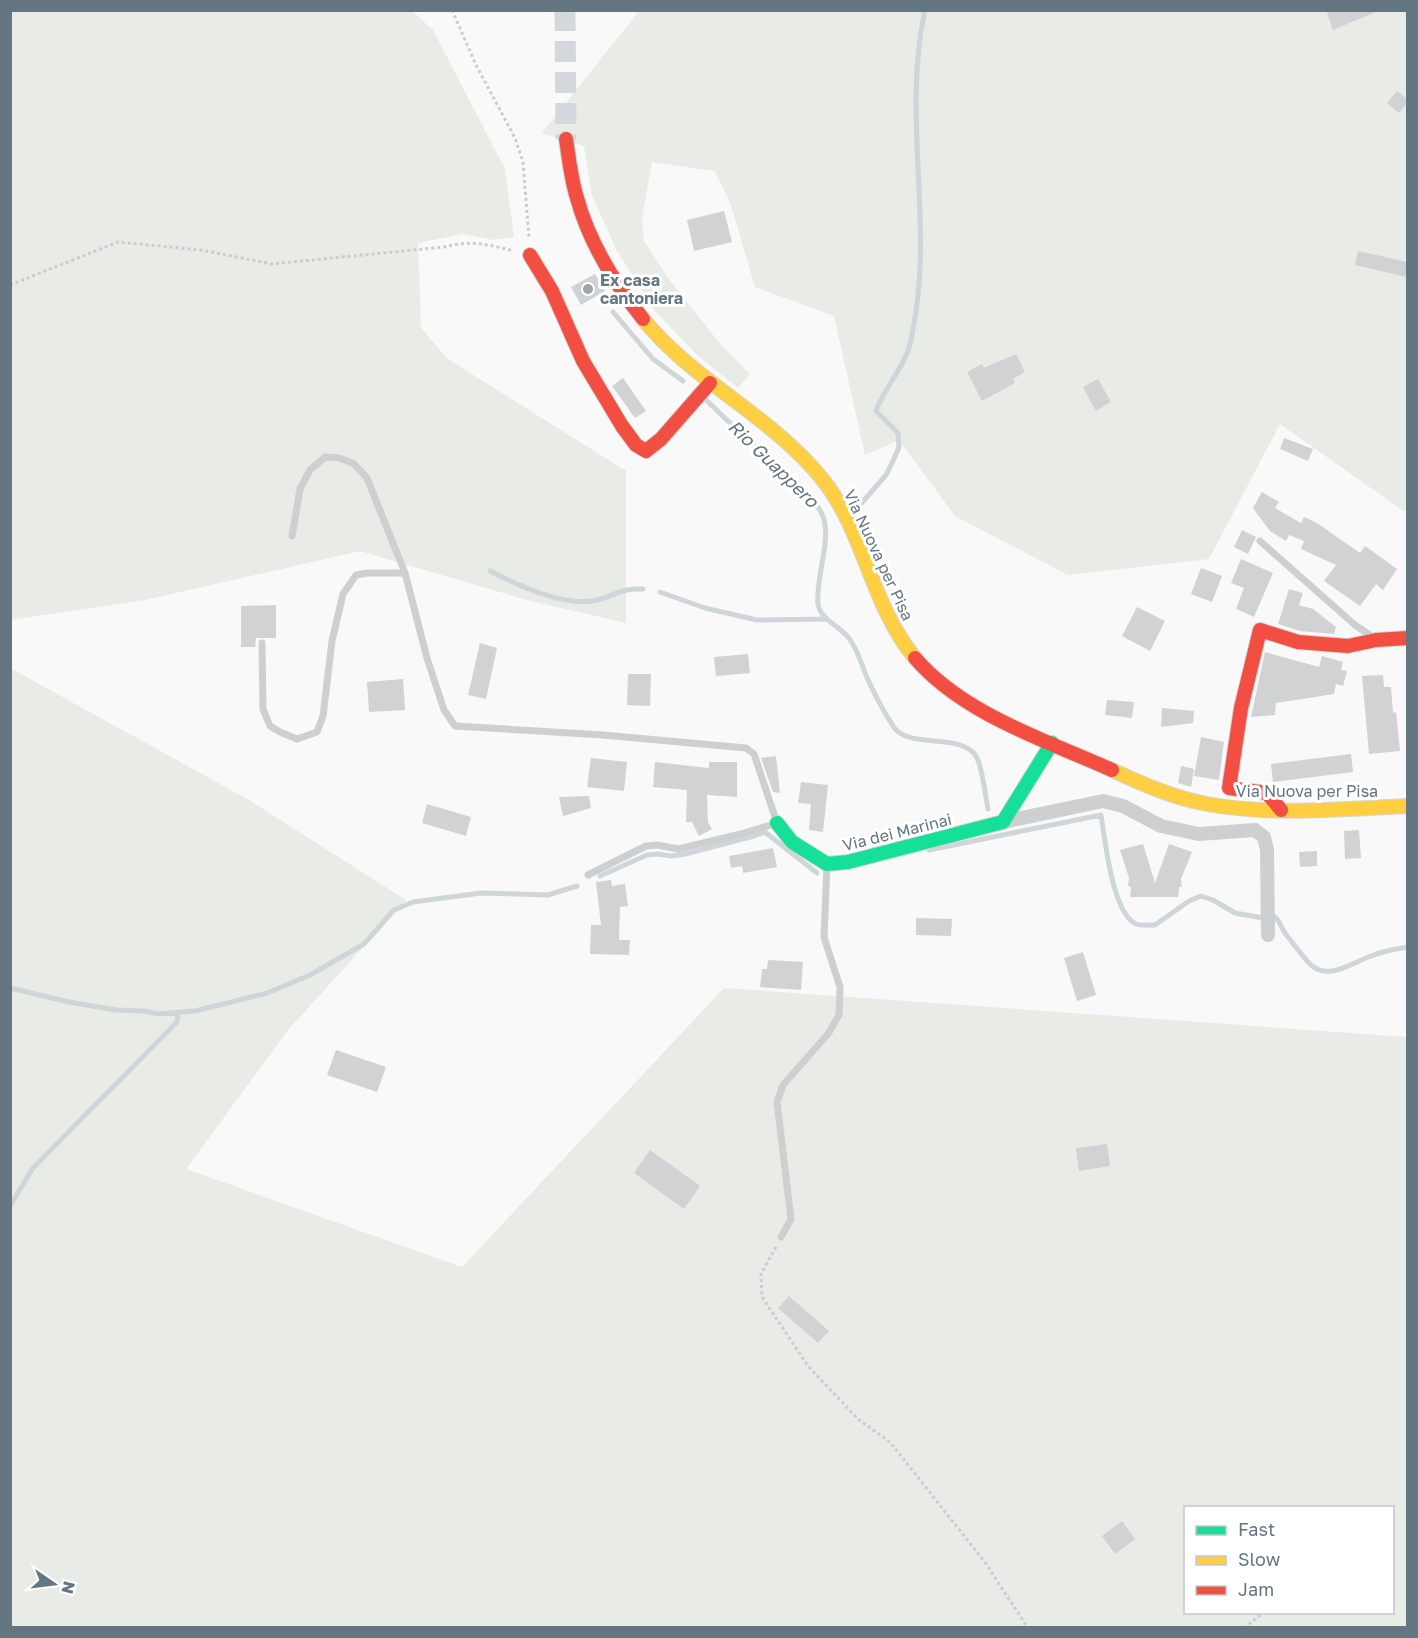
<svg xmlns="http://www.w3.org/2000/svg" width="1418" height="1638" font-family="'Golos Text',sans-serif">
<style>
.green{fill:#e8ebe6;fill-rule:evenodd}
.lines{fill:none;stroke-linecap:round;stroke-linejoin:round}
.stream{stroke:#ced6d9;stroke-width:5}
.building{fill:#d0d2d3}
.primary-tunnel{stroke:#d4d8dc;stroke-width:21;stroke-dasharray:21 10;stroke-linecap:butt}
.fast-casing{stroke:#d5d6d7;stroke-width:16}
.slow-casing{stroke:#d5d6d7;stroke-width:16}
.jam-casing{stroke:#d5d6d7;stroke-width:16}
.path{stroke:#cbcccd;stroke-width:3;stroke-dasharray:3 3;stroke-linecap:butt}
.lane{stroke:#cecfd0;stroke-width:7}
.street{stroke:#cecfd0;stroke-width:14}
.fast{stroke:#16e098;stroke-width:14}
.slow{stroke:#ffcf43;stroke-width:14}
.jam{stroke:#f24e42;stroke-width:14}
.poi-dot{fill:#99a4ac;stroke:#fff;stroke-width:2}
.labels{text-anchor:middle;stroke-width:6;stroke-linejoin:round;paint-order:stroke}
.poi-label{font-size:16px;font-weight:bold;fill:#657683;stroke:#fff;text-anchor:start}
.street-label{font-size:16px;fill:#657683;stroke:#fff}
.water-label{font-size:18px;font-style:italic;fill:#60757c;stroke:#fff}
</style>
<rect width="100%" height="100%" fill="#f9f9f9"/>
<path class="green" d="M11,11h401l21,19 72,139 9,68 -21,3 -30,-6 -45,9 3,85 27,31 178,112v152l-99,-23 -167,-49 -215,49 -134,20z
M639,11h768v500l-5,-1 -122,-86 -71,135 -141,16 -113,-59 -56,-76 -34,15 -31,-139 -79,-29 -24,-82 -16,-34 -63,-9 -10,56 2,23 24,37 54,68 28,28 -12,14 -40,-32 -43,-45 -38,-60 -25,-55 -8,-50 -42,-13z
M10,668l239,132 157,100 -117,129 -103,140 276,98 262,-279 683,49v590h-1396zM1186,1508h206v104h-206z"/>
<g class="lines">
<path class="stream" d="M613,312l40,47 30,22
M705,399c19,18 37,36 56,53 19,17 46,37 59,58 15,24 -5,65 -2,94 2,15 21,22 30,33 11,14 14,30 21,45 7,15 15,30 24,44 14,24 68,6 83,30 7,12 9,39 12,53
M858,507l28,-32 7,-14 6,-14 -1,-14 -22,-22c8,-22 24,-39 32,-60 3,-8 4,-18 6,-27 19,-103 -12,-210 11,-314
M490,571c28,14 75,37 107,29 19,-5 24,-12 46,-11
M660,592l45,16 52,12 70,-1
M929,850l172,-35c4,24 11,98 35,109 6,2 13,1 19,1l34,-24 12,-5 12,4 22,13 28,5
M600,876l47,-21 11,-1 13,2 14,-2 69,-18 11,-4 52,41
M1275,917c6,5 6,11 10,16 7,9 15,20 23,29 18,21 43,1 63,-6 12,-5 24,-7 37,-9
M10,988l59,14 47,8 28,1 15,3 36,-3 72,-18 43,-18 54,-31 30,-34 19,-8 68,-9 67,2 29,-9
M10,1206l23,-38 144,-146 1,-9"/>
</g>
<path class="building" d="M1326,10h52v1l-45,19z
M1397,91l10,8v4l-8,10 -12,-10z
M724,211l8,31 -38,9 -7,-31z
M1358,251l49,11v15l-52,-12z
M595,274l10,17 -24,14 -10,-18z
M1016,354l9,18 -12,7 2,4 -33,18 -15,-29 15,-8 2,4z
M623,378l23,33 -11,7 -23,-32z
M1098,379l13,23 -15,9 -13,-24z
M1284,438l29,11 -5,12 -28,-12z
M1262,492l17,10 -4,6 26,15 3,-6 13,6 43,30 5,-7 32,23 -14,21 -7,-6 -16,22 -36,-25 12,-16 -35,-16 3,-8 -15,-6 -3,6 -16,-10 -17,-23z
M1242,530l14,7 -8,17 -14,-7z
M1241,559l32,14 -19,44 -18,-8 8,-21 -13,-5z
M1201,568l21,8 -10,26 -21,-8z
M1289,589l14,4 -4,12 14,4 23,18 -2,7 -34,-3 -22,-7z
M276,605v33h-20l-1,9h-14v-41z
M1137,607l28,14 -15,30 -28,-15z
M480,643l17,5 -11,51 -18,-4z
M1265,652l54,15 3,-11 21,6 -2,8 6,1 -4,15 -7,-2 -2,10 -58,9 -1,12 -24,2z
M748,654l2,19 -34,3 -2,-19z
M628,674h23l-1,32 -23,-1z
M1383,675l1,12h7l2,26 3,-1 4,39 -31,3 -7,-78z
M403,679l2,31 -36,2 -2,-30z
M1107,700l27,2 -2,16 -27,-3z
M1162,708l32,3 -1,12 -32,4z
M1201,737l23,5 -5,38 -25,-4z
M1351,754l2,18 -80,10 -2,-18z
M776,756l4,37 -7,-1 -12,-34z
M591,758l36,4 -3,29 -37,-4z
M655,762l54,6v-6h28v35l-30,-2 1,27 4,7 -13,7 -7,-14h-6l1,-32 -34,-3z
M1181,766l13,3 -3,18 -13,-4z
M801,782l27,3 -5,47 -14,-2 2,-26 -13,-1z
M589,796l2,12 -28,8 -4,-19z
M427,804l44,13 -5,19 -44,-13z
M1359,830l2,28 -16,1 -1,-28z
M1143,844l12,39 14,-39 23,8 -11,27 1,8h-3l-1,10h-48l1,-10 -3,-1 1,-8 -9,-28z
M773,848l4,19 -34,6 -1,-7 -11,2 -2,-12z
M1317,851v15l-17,1 -1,-15z
M611,880l1,6 13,-2 3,22 -8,1 -1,33h11l-1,15 -39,-1 1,-29h10l-5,-43z
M916,918l36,1 -1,17 -35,-1z
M1083,952l13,43 -19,6 -13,-43z
M768,960l35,2 -2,28 -41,-3 2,-18h5z
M336,1050l50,17 -9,25 -50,-17z
M1107,1144l3,22 -31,5 -3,-23z
M650,1150l50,36 -16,23 -50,-36z
M789,1296l40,35 -11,12 -40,-35z
M1122,1521l13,18 -20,15 -13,-18z"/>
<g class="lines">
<path class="primary-tunnel" d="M565,10l1,129"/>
<defs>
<path id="fast" d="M777,823l15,19 35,22 21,-2 155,-40 49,-79"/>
<path id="slow" d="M643,319c51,63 129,97 180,161 41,51 48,125 92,178
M1112,770c30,14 62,28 95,34 66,12 134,5 201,2"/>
<path id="jam" d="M566,139c3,20 5,40 11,59 12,44 38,86 66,121
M530,255l22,36 31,70 39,65 14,19 10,6 15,-12 49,-56
M915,658c48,56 130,82 197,112
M1281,810l-14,-17 -38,-5 12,-80 19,-78 38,12 50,4 28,-6 32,-2"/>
</defs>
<use href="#fast" class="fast-casing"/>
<use href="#slow" class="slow-casing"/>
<use href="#jam" class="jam-casing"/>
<path class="path" d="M452,10l24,55 39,73 8,24 6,76
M10,285l108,-43 83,8 71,14 172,-17c28,-7 42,-3 70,4
M776,1247l-15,27 1,23 46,69 51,54 31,22 94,119 44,67
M1244,1628l20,-16"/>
<path class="lane" d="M292,536l8,-47 10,-19 15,-13 14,1 14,5 14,15 38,95 22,85 17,52 11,16 148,9 143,13 8,6 23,69 -36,11 -63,15 -21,-4 -11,1 -58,29
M1260,541l95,84 19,13
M262,643l1,66 7,17 10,6 17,7 20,-7 6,-16 9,-75 11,-47 13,-19 12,-2h37
M781,1237l10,-18 -14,-117 6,-17 45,-51 11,-19 1,-28 -16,-50 3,-73"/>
<path class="street" d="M1003,822l100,-21 20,5 38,20 38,8 56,-4 9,7 3,13 1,85"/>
<use href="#fast" class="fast"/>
<use href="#slow" class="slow"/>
<use href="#jam" class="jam"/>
</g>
<circle class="poi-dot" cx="588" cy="289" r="6"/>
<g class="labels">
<g class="poi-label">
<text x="600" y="286">Ex casa<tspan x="600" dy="18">cantoniera</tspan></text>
</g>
<g class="street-label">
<text transform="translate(879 555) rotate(65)" y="6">Via Nuova per Pisa</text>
<text x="1307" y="797">Via Nuova per Pisa</text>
<text transform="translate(897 832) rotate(-14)" y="6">Via dei Marinai</text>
</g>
<g class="water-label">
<text transform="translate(773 464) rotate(44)" y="6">Rio Guappero</text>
</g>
</g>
<rect width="1418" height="1638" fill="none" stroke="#657683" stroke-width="24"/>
<rect x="1184" y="1506" width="210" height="108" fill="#ffffff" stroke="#c1c8cd" stroke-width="1.5"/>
<rect x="1196" y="1526" width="30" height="9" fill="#16e098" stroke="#c1c8cd" stroke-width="1.5"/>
<text x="1238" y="1536" font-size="18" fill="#657683">Fast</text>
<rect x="1196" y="1556" width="30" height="9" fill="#ffcf43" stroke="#c1c8cd" stroke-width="1.5"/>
<text x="1238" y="1566" font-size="18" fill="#657683">Slow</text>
<rect x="1196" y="1586" width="30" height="9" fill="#f24e42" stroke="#c1c8cd" stroke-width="1.5"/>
<text x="1238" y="1596" font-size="18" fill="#657683">Jam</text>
<g transform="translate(54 1584) rotate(104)" stroke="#ffffff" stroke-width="4.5" paint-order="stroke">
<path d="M0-4.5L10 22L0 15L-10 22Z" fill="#657683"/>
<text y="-9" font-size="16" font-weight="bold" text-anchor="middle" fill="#657683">N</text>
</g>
</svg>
